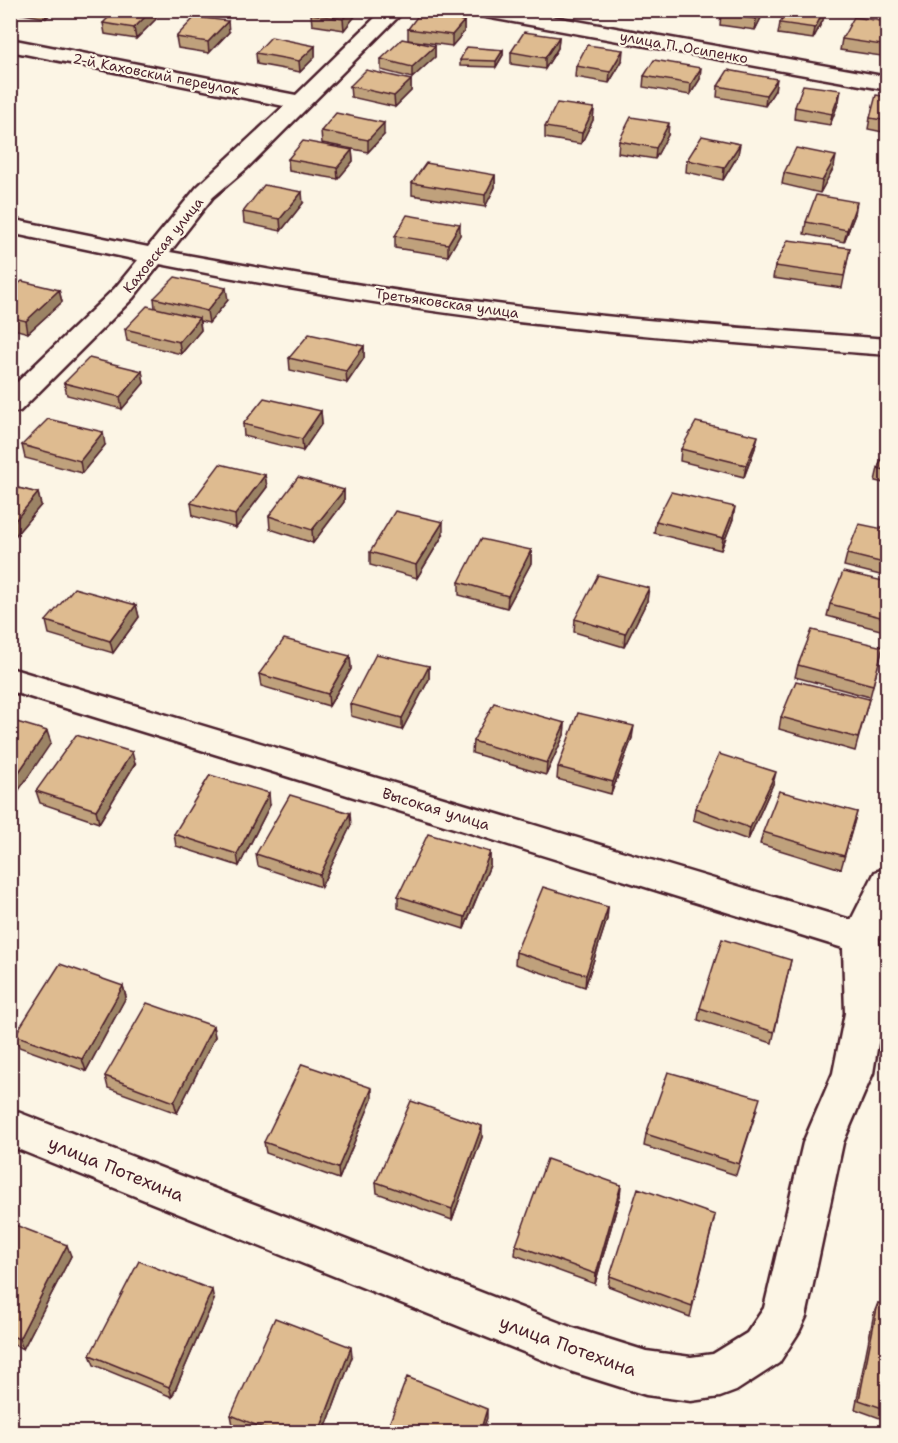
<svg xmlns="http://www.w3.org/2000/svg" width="898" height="1443" font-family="'Shantell Sans',sans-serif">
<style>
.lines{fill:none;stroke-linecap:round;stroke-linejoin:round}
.minor-casing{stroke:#4a1f2b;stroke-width:5}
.minor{fill:#fcf5e5;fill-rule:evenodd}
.wall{fill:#bfa17c;stroke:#4a1f2b;stroke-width:1.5}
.shaded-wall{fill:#9b8365;stroke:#4a1f2b;stroke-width:1.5}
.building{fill:#debb90;stroke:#4a1f2b;stroke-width:1.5}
.labels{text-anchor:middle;stroke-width:4.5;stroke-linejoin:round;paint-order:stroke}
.far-street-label{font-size:14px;fill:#4a1f2b;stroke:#fcf5e5}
.street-label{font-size:15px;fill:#4a1f2b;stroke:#fcf5e5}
.near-street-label{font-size:18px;fill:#4a1f2b;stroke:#fcf5e5}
</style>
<rect width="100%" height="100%" fill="#fcf5e5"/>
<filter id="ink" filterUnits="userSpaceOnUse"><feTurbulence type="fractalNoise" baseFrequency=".0167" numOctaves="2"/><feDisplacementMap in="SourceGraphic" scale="12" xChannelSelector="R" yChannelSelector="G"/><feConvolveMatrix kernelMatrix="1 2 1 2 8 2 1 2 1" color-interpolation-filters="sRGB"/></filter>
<g filter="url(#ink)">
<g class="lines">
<defs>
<path id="minor" d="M383,10h22l-158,158 -34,29 -43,55c106,19 212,38 319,51 132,17 265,26 399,36v16c-115,-9 -229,-17 -343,-30 -129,-14 -258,-36 -385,-61l-27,34 -113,113 -10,2v-24l105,-101 23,-28 -128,-27v-14l138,28 49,-60 87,-81 -274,-55v-12l286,56z
M470,10h46l372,67v13l-408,-74z
M10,668l841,252 24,-48 13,-4v53l-9,17 4,75 -10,60 -30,70 -37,174 -7,15 -20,31 -43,28 -16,6 -29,4 -45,-6 -73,-23 -563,-226v-37l563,219 73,23 45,6 22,-3 34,-21 17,-25 39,-165 30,-70 12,-60 -2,-65 -833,-257z"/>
</defs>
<use href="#minor" class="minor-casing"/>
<use href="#minor" class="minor"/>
</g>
<path class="wall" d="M16,10h39l-9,8 -29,-5z
M360,10l-16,20 -32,-5 -1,-11z
M649,10h39l-5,8 -34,-6z
M724,10h41l-10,20 -35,-5 1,-11z
M787,10h38l-2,10 -10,19 -35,-5 2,-11z
M156,19l-20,20 -31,-5 -2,-11z
M464,21v11l-12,14 -44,-6v-11z
M888,22v35l-48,-7 2,-11z
M229,32l-20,21 -31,-5 -2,-11z
M559,37l-1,11 -13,21 -34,-5v-12z
M315,46v11l-15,15 -43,-8 -1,-11z
M435,46v11l-23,21 -31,-8v-11z
M503,50v5l-7,12 -36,-1v-6z
M622,61l-13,22 -34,-6 1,-11z
M644,76l56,3 -10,16 -47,-8z
M411,80v11l-16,16 -44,-10 -1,-11z
M718,86l57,4 -10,16 -48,-9z
M888,97v36l-20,-4 2,-11z
M839,101l-9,24 -36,-6 1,-12z
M594,108l-1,12 -12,24 -36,-6v-11z
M321,131l63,4 -16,17 -46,-9z
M668,135l-13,24 -37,-6 1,-12z
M352,150l1,11 -15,18 -49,-8 -1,-12z
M738,155l-15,25 -37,-8 1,-12z
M834,167l-14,26 -38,-9 2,-11z
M495,175v12l-10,20 -73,-12v-12z
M303,203l-22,28 -37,-8 -1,-11z
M855,214l-11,28 -40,-8 2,-12z
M460,235l-12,21 -53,-8v-12z
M850,248l-8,40 -69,-10 2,-12z
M59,290l3,12 -34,31 -18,-5v-37z
M154,298l74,2 -19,23 -9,-2 1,9 -20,24 -54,-13 -2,-12 30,-21z
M364,346v12l-17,25 -57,-13 -1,-12z
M142,371l2,12 -22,26 -55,-14 -3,-12z
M321,411l1,12 -19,28 -59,-15 -1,-12z
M888,443v41l-13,-3 3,-13z
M22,445h83l-23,28 -57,-15z
M755,448l-11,29 -64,-16 1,-12z
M265,475l2,12 -31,41 -43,-12 -2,-13z
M10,486l28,7 3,12 -26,31 -5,-1z
M344,490v12l-31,41 -43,-14 -1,-13z
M733,519l-12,31 -67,-17 2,-12z
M888,530v47l-44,-11 3,-12z
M443,535l-26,43 -47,-13v-13z
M531,550v13l-24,45 -48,-13v-13z
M888,582v50l-61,-16 3,-12z
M647,601l-23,46 -50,-15 1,-13z
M136,605l3,12 -26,36 -64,-19 -3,-13z
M883,647l-13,50 -75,-20 3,-12z
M350,656l1,13 -22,37 -68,-20 -2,-12z
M429,666v13l-27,51 -51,-14 -1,-12z
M869,699l-14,52 -76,-22 2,-12z
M565,723l-1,12 -18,40 -74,-22 1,-12z
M632,738l-21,56 -54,-15 1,-12z
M135,764l-36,59 -59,-20 -4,-12z
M773,784l-25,56 -55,-20 2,-12z
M270,805l-31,61 -63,-20 -2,-12z
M857,812l-16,57 -81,-25 3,-12z
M351,825l-30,62 -63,-21 -2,-12z
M490,852v13l-26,64 -66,-21v-12z
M608,907l-1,12 -22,68 -70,-23 1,-12z
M791,960l-19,83 -74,-23 2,-12z
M123,986l3,11 -40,74 -67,-24 -4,-12z
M213,1026l2,11 -38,76 -69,-25 -3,-12z
M372,1099l-33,80 -73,-26 -2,-11z
M757,1109l-21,66 -92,-29 2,-12z
M482,1137l-30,83 -75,-27 -1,-11z
M621,1185l-1,11 -25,88 -80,-29 1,-10z
M715,1215l-25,102 -82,-31 2,-10z
M10,1223l61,33 -48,93 -13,-6z
M214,1300l-42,97 -78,-32 -4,-10z
M878,1303l10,3v115l-33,-12 19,-96z
M352,1357l-28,75h-72l-19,-7 -2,-10z"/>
<path class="shaded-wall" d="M45,10h10l-9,8z
M152,10h3l1,9 -20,20 -2,-11z
M350,10h10l-16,20 -1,-11z
M684,10h4l-5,8z
M761,10h4l-10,20 1,-11z
M824,10l-1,10 -10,19 2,-11z
M228,21l1,11 -20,21 -1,-11z
M464,21v11l-12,14v-11z
M559,37l-1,11 -13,21v-11z
M315,46v11l-15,15 -1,-11z
M435,46v11l-23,21v-11z
M503,50v5l-7,12v-6z
M623,50l-1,11 -13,22 1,-11z
M701,68l-1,11 -10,16 1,-11z
M777,79l-2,11 -10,16 1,-11z
M411,80v11l-16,16 -1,-11z
M841,90l-2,11 -9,24 2,-11z
M594,108l-1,12 -12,24 1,-11z
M384,123v12l-16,17v-12z
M669,123l-1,12 -13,24 1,-11z
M740,144l-2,11 -15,25 1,-12z
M352,150l1,11 -15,18 -1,-11z
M836,156l-2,11 -14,26 2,-12z
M495,175v12l-10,20v-12z
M302,192l1,11 -22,28 -1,-12z
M857,202l-2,12 -11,28 3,-12z
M460,224v11l-12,21v-12z
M226,288l2,12 -19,23 -2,-12z
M59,290l3,12 -34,31 -2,-12z
M199,318l2,12 -20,24 -2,-12z
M364,346v12l-17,25 -1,-12z
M142,371l2,12 -22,26 -2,-12z
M321,411l1,12 -19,28 -1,-12z
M103,432l2,13 -23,28 -2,-12z
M758,436l-3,12 -11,29 2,-12z
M265,475l2,12 -31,41 -1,-13z
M344,490v12l-31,41 -1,-13z
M38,493l3,12 -26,31 -3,-12z
M735,507l-2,12 -12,31 2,-12z
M443,522v13l-26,43 -1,-13z
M531,550v13l-24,45 1,-12z
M649,588l-2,13 -23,46 1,-13z
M136,605l3,12 -26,36 -3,-12z
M350,656l1,13 -22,37 -1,-12z
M429,666v13l-27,51v-12z
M565,723l-1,12 -18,40 1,-12z
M634,726l-2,12 -21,56 2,-12z
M47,731l4,12 -38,56 -3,-8v-6z
M132,752l3,12 -36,59 -3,-13z
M776,772l-3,12 -25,56 2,-12z
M269,793l1,12 -31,61 -2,-12z
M350,813l1,12 -30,62 -1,-12z
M490,852v13l-26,64 1,-12z
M608,907l-1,12 -22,68 1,-12z
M123,986l3,11 -40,74 -4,-12z
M213,1026l2,11 -38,76 -3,-11z
M372,1088v11l-33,80 -1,-11z
M482,1126v11l-30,83v-11z
M621,1185l-1,11 -25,88 1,-10z
M67,1245l4,11 -48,93 -4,-10z
M212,1290l2,10 -42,97 -3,-10z
M351,1347l1,10 -28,75h-5z
M487,1409v9l-5,14h-2z"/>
<path class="building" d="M116,10h36l-18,18 -31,-5z
M314,10h36l-7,9 -32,-5z
M724,10h37l-5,9 -35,-5z
M787,10h37l-9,18 -35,-5z
M419,14l45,7 -12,14 -44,-6z
M195,17l33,4 -20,21 -32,-5z
M854,17l34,5v24l-46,-7z
M524,32l35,5 -14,21 -34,-6z
M271,37l44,9 -16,15 -43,-8z
M402,39l33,7 -23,21 -31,-8z
M587,45l36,5 -13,22 -34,-6z
M467,47l36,3 -7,11 -36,-1z
M654,60l47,8 -10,16 -47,-8z
M366,70l45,10 -17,16 -44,-10z
M728,70l49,9 -11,16 -48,-9z
M803,85l38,5 -9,24 -37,-7z
M876,95l12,2v24l-18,-3z
M557,103l37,5 -12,25 -37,-6z
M336,113l48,10 -16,17 -47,-9z
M631,117l38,6 -13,25 -37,-7z
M702,136l38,8 -16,24 -37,-8z
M303,141l49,9 -15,18 -49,-9z
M796,148l40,8 -14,25 -38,-8z
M426,163l69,12 -10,20 -73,-12z
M264,185l38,7 -22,27 -37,-7z
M816,195l41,7 -10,28 -41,-8z
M407,215l53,9 -12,20 -53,-8z
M788,240l62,8 -6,28 -69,-10z
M175,277l51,11 -19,23 -53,-13z
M22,281l37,9 -33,31 -16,-4v-26z
M147,306l52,12 -20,24 -54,-13z
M309,334l55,12 -18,25 -57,-13z
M89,358l53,13 -22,26 -56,-14z
M264,398l57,13 -19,28 -59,-15z
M48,419l55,13 -23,29 -58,-16z
M696,422l62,14 -12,29 -65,-16z
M888,443v28l-10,-3z
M220,464l45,11 -30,40 -44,-12z
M298,477l46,13 -32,40 -43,-14z
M10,486l28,7 -26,31 -2,-1z
M671,492l64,15 -12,31 -67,-17z
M395,511l48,11 -27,43 -46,-13z
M859,524l29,6v34l-41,-10z
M481,539l50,11 -23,46 -49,-14z
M843,572l45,10v37l-58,-15z
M598,575l51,13 -24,46 -50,-15z
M74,588l62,17 -26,36 -64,-20z
M812,630l71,17 -10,38 -75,-20z
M284,639l66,17 -22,38 -69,-20z
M376,654l53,12 -27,52 -52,-14z
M796,681l73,18 -11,39 -77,-21z
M494,703l71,20 -18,40 -74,-22z
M578,713l56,13 -21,56 -55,-15z
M10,720l37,11 -37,54z
M76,735l56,17 -36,58 -60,-19z
M719,754l57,18 -26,56 -55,-20z
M210,775l59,18 -32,61 -63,-20z
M779,791l78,21 -13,44 -81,-24z
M290,795l60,18 -30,62 -64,-21z
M428,834l62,18 -25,65 -67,-21z
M543,887l65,20 -22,68 -70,-23z
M722,939l69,21 -17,72 -74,-24z
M60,964l63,22 -41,73 -67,-24z
M147,1003l66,23 -39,76 -69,-26z
M302,1064l70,24 -34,80 -74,-26z
M668,1072l92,26 -21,66 -93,-30z
M411,1101l71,25 -30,83 -76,-27z
M547,1159l74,26 -25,89 -80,-29z
M638,1188l77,27 -23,91 -82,-30z
M10,1223l57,22 -48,94 -9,-4z
M139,1261l73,29 -43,97 -79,-32z
M878,1303l10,3v104l-29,-10z
M275,1318l76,29 -32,85h-46l-42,-17z
M407,1377l80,32 -7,23h-94z"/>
</g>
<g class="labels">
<g class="far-street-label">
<text transform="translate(684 47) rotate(10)" y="5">улица П. Осипенко</text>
<text transform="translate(156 74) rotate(11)" y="5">2-й Каховский переулок</text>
<text transform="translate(163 245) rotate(-51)" y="5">Каховская улица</text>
<text transform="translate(447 303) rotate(8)" y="5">Третьяковская улица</text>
</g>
<g class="street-label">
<text transform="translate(436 809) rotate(17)" y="5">Высокая улица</text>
</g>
<g class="near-street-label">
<text transform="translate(116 1169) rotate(22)" y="6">улица Потехина</text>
<text transform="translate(568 1346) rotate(20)" y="6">улица Потехина</text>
</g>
</g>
<rect width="898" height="1443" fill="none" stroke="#fcf5e5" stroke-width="36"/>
<rect x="18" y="18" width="862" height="1407" fill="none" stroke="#4a1f2b" stroke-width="2" filter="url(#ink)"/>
</svg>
